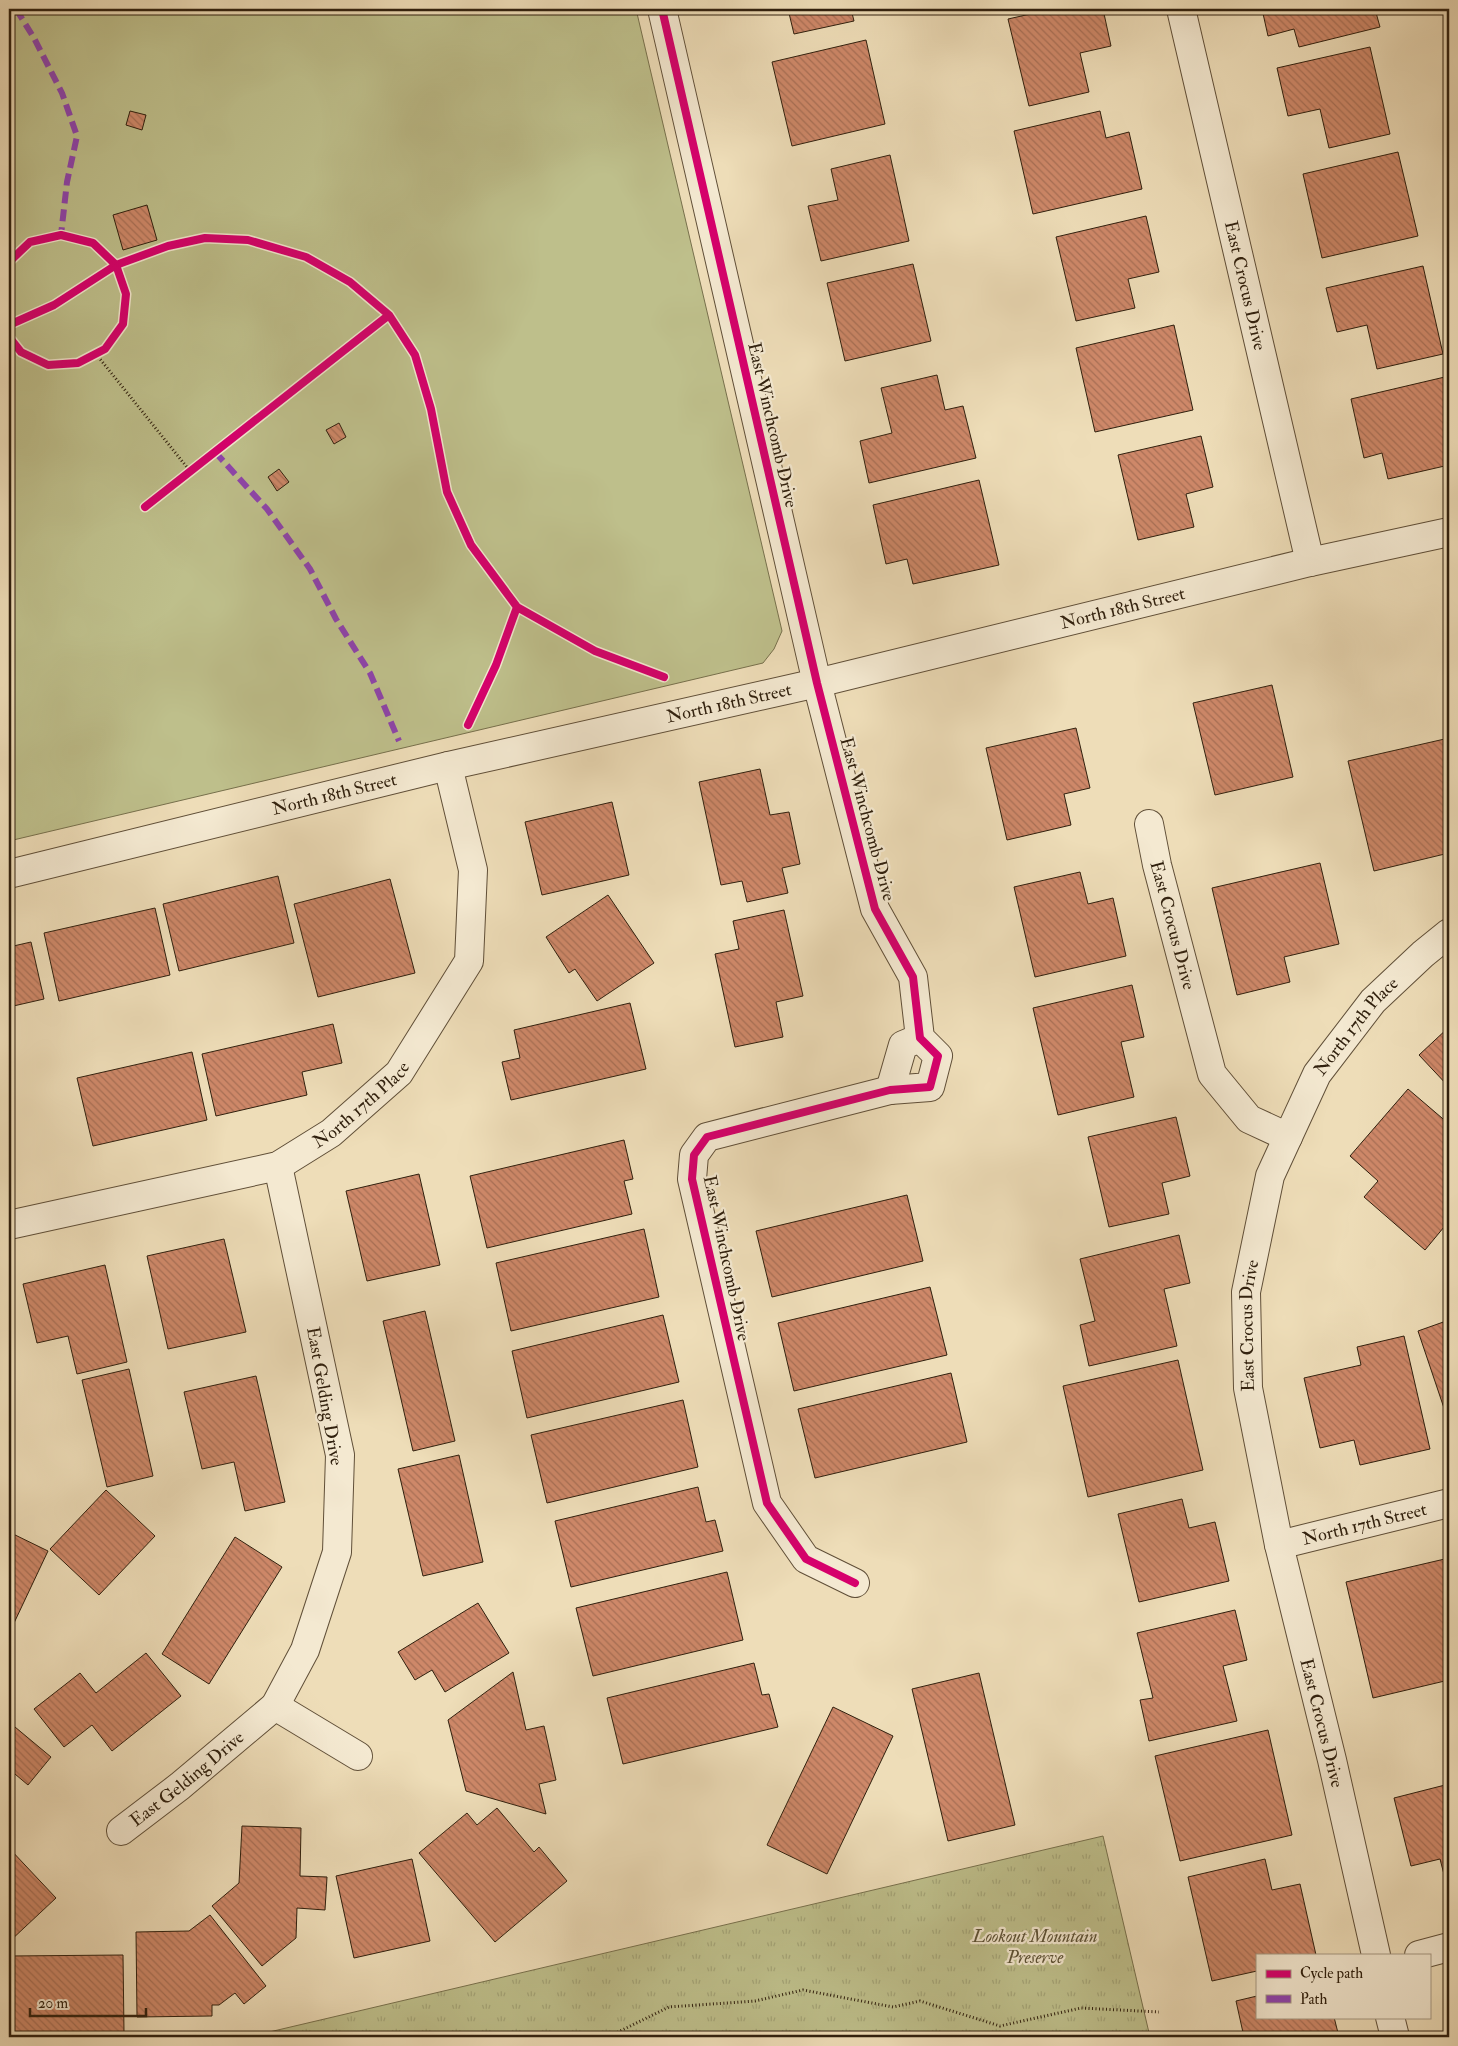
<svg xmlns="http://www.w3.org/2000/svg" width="1458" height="2046" font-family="'IM FELL Double Pica',serif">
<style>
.grass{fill:url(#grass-tufts);stroke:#77704c}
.park{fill:#bebf8b;stroke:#77704c}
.building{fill:url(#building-back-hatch);stroke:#30200e}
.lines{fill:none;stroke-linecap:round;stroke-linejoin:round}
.minor-casing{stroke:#604f38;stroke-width:30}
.path{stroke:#30200e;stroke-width:3;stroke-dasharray:1 2.5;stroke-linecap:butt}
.minor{stroke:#f4e9d1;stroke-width:28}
.quiet{stroke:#8e44ad;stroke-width:6;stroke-dasharray:12 6;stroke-linecap:butt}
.cycleway-casing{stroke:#f4e9d1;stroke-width:11}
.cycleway{stroke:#d6006c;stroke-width:8}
.labels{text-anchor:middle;stroke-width:4.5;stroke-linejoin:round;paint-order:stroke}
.street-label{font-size:18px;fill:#30200e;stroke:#f4e9d1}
.park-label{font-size:18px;font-style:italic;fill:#5b5034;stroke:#f4e9d1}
</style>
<defs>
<pattern id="grass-tufts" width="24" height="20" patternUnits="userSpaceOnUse" patternTransform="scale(1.25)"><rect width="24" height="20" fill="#bebf8b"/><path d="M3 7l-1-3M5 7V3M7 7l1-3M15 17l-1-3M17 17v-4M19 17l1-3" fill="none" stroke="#a4a477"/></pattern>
<pattern id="building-back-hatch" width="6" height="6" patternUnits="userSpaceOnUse" patternTransform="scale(1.25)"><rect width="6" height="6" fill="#ce8869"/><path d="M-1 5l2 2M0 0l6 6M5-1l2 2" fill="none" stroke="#a86f55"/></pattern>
</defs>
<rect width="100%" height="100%" fill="#eeddb8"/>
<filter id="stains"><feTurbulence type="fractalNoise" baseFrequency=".004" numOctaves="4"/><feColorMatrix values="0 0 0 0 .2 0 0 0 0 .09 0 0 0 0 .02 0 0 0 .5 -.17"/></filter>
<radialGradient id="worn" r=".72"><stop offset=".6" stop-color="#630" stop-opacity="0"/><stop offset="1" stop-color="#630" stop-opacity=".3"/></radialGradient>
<path class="grass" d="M1103,1836l47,201h-902z"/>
<path class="park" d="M9,9h627l146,622 -8,18 -11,14 -754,178z"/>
<path class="building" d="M788,9h63l3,12 -60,13z
M1053,9h50l8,37 -31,7 9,39 -60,14 -21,-87z
M1262,9h113l5,18 -81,20 -5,-18 -26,7z
M866,40l19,84 -93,22 -20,-84z
M1370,47l20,87 -61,14 -9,-39 -32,7 -11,-48z
M130,111l16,4 -4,15 -16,-5z
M1100,111l6,27 23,-6 13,57 -109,25 -19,-83z
M1398,152l20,84 -96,22 -19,-84z
M890,155l19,86 -88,20 -13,-55 30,-6 -7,-31z
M147,205l10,35 -34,10 -10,-35z
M1146,216l13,56 -31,7 7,29 -59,13 -20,-84z
M913,264l18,77 -86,20 -18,-78z
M1423,266l20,88 -66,15 -10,-44 -30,7 -11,-44z
M1174,325l19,85 -98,22 -19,-84z
M937,375l8,35 18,-4 13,52 -107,25 -9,-42 32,-8 -11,-45z
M1449,376v89l-61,14 -6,-26 -18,5 -13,-59z
M339,423l7,14 -12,7 -8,-14z
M1201,436l12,51 -27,7 8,33 -56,13 -20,-85z
M279,469l10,13 -12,9 -9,-14z
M979,480l20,85 -86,19 -6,-25 -21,5 -13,-59z
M1272,685l21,92 -78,18 -22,-92z
M1076,728l14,60 -26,6 7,31 -64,15 -21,-92z
M1449,738v87l-4,1 4,27 -75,18 -26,-110z
M760,769l10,46 19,-3 11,52 -18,4 6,25 -41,9 -5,-21 -21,4 -22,-103z
M612,802l17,73 -87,20 -17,-73z
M1320,863l19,81 -55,13 6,25 -53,13 -25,-107z
M1080,872l8,32 25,-6 13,58 -91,21 -21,-90z
M278,876l16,67 -115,28 -16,-67z
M390,879l25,94 -97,24 -24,-93z
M608,895l46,68 -57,38 -22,-32 -6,4 -23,-36z
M155,908l15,67 -111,26 -15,-68z
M784,910l19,86 -27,6 7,35 -48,10 -20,-93 24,-5 -6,-28z
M31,942l13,57 -35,8v-60z
M1132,985l12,52 -23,5 13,55 -76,18 -25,-107z
M630,1003l16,66 -135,31 -9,-38 18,-4 -6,-28z
M333,1024l9,39 -40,9 5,23 -91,21 -14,-62z
M1449,1027v60l-30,-32z
M192,1052l15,68 -114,26 -16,-68z
M1408,1089l41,35v97l-24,29 -61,-53 14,-16 -28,-25z
M1176,1117l14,59 -28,7 7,31 -60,13 -21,-90z
M624,1140l9,39 -9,2 8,33 -145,34 -17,-72z
M419,1174l21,91 -73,16 -21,-90z
M907,1195l16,66 -151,36 -16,-66z
M644,1229l15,68 -148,34 -15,-68z
M1179,1235l11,48 -26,6 13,57 -88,20 -9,-41 15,-4 -15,-62z
M224,1239l22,93 -78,17 -21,-93z
M105,1265l22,97 -50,12 -9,-38 -31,7 -14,-59z
M930,1287l17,68 -153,36 -16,-68z
M425,1311l30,130 -42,10 -30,-130z
M663,1315l16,67 -152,36 -15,-67z
M1449,1320v103l-31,-92z
M1404,1336l26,113 -70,16 -6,-25 -34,8 -16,-70 57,-13 -4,-18z
M1178,1360l25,110 -115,27 -25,-111z
M129,1369l24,107 -46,11 -25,-107z
M951,1373l16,69 -152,36 -17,-69z
M256,1376l29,126 -40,9 -11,-49 -32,7 -18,-77z
M683,1400l15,67 -151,36 -16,-68z
M459,1455l24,107 -60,14 -25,-107z
M698,1487l8,35 9,-2 8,31 -152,36 -16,-66z
M106,1490l49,46 -56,59 -49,-46z
M1182,1499l7,29 26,-6 14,59 -90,21 -21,-88z
M9,1532l39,19 -34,72 -5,-3z
M235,1537l47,30 -73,117 -47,-30z
M1449,1558v122l-76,18 -27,-116z
M727,1572l16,68 -150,36 -17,-68z
M478,1603l31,50 -64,39 -13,-22 -17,10 -17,-28z
M1235,1610l12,50 -24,6 14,55 -88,20 -9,-41 13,-2 -16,-65z
M146,1653l35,43 -69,55 -20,-26 -28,22 -30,-38 46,-36 16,20z
M754,1663l8,32 7,-1 9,33 -155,37 -16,-66z
M513,1672l13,58 18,-4 12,54 -17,4 7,30 -80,-23 -18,-71z
M979,1673l36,152 -67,16 -36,-152z
M833,1707l60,29 -66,138 -60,-29z
M9,1722l42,35 -23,28 -19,-16z
M1268,1730l24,105 -112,26 -25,-105z
M1449,1784v102h-2l-7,-27 -29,7 -17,-68z
M497,1808l37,44 5,-5 28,34 -72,61 -76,-89 48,-40 10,12z
M242,1826l59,2 -1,48 27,1 -2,33 -28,-2 -1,30 -34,28 -50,-60 27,-23z
M9,1848l47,50 -47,44z
M412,1859l18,82 -76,17 -18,-82z
M1265,1859l7,31 28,-6 16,71h-59v16l-45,10 -24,-104z
M210,1915l56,71 -22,18 -9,-11 -16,12h-7v11l-75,1 -1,-85 53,-1z
M123,1955l1,77 -115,2v-78z
M1257,1996v21h77l5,20h-95l-8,-36z"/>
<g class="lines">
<defs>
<g id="minor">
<path d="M662,9l155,674 58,226 38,68 7,61 18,18 -8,31 -40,3 -183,47 -13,18 -2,24 75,324 39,56 49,24"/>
<path id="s1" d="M1181,9l129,553"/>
<path id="s2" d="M1149,824l8,41 55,209 37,45 39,18"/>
<path id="s3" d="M9,874l439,-108 369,-83 493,-121 139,-30"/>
<path d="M890,1090l13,-45 17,-7"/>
<path id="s4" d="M9,1225l269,-59 53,-33 68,-60 70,-112 4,-91 -25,-104"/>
<path id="s5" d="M1279,1545l170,-42"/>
<path d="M275,1706l83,50"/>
<path id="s6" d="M121,1831l59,-45 95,-80 30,-56 32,-98 3,-97 -62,-289"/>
<path id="s7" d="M1376,1955l-44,-195 -53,-215 -31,-157 -2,-96 24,-116 47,-102 56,-73 50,-47 26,-21"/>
<path d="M1419,1955l30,-8"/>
<path d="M1390,2017l5,20"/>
</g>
</defs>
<use href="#minor" class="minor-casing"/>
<path class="path" d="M9,262l21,-20 31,-7 32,8 23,22 10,29 -3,30 -18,25 -27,14 -30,2 -27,-13 -12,-15
M9,325l45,-20 62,-40 52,-19 37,-8 43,2 58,17 44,25 39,33 26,40 16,54 16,83 24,53 46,62 78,44 69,26
M96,354l94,117
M145,507l244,-192
M468,725l28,-60 21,-58
M608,2037l61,-30 86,-6 48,-11 90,17 27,-6 80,25 81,-18 78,4"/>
<use href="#minor" class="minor"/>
<path class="quiet" d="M16,9l18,29 28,55 15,43 -10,46 -6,53
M215,452l52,57 43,60 26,50 34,54 29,68"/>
<defs>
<path id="cycleway" d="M662,9l155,674 58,226 38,68 7,61 18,18 -8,31 -40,3 -183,47 -13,18 -2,24 75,324 39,56 49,24
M9,262l21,-20 31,-7 32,8 23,22 10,29 -3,30 -18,25 -27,14 -30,2 -27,-13 -12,-15
M9,325l45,-20 62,-40 52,-19 37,-8 43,2 58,17 44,25 39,33 26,40 16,54 16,83 24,53 46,62 78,44 69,26
M145,507l244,-192
M468,725l28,-60 21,-58"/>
</defs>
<use href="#cycleway" class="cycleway-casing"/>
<use href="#cycleway" class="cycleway"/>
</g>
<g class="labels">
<g class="street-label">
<text dy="6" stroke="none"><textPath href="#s1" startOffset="284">East Crocus Drive</textPath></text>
<text transform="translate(773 425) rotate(77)" y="6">East Winchcomb Drive</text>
<text dy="6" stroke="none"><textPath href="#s3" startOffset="1145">North 18th Street</textPath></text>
<text dy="6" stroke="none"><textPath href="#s3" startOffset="740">North 18th Street</textPath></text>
<text dy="6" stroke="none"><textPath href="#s3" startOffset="335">North 18th Street</textPath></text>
<text transform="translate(868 819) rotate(75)" y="6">East Winchcomb Drive</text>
<text dy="6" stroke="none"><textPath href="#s2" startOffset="104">East Crocus Drive</textPath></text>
<text dy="6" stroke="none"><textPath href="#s7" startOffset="970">North 17th Place</textPath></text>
<text dy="6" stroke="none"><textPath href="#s4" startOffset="379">North 17th Place</textPath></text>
<text transform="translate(727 1258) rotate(78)" y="6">East Winchcomb Drive</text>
<text dy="6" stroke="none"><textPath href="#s7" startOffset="644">East Crocus Drive</textPath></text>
<text transform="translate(325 1396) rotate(80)" y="6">East Gelding Drive</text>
<text dy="6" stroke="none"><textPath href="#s5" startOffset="88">North 17th Street</textPath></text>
<text transform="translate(1322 1723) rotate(76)" y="6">East Crocus Drive</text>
<text dy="6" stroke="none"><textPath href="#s6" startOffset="84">East Gelding Drive</textPath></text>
</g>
<g class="park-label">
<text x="1035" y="1942">Lookout Mountain<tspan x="1035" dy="21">Preserve</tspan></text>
</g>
</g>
<rect width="1458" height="2046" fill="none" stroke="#eeddb8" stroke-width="30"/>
<rect x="10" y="10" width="1438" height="2026" fill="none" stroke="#30200e" stroke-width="2.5"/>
<rect x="15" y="15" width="1428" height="2016" fill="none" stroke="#30200e"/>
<rect x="1256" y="1954" width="175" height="65" fill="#f4e9d1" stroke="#a69983"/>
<rect x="1266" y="1970" width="25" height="8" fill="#d6006c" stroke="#a69983"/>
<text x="1300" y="1978" font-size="15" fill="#30200e">Cycle path</text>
<rect x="1266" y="1995" width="25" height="8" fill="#8e44ad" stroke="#a69983"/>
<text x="1300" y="2004" font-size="15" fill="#30200e">Path</text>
<path d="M30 2008v8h116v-8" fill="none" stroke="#30200e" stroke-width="2.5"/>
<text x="38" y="2008" font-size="15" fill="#30200e" stroke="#f4e9d1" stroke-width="4" paint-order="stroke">20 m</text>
<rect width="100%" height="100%" filter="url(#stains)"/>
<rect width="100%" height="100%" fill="url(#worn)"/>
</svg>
